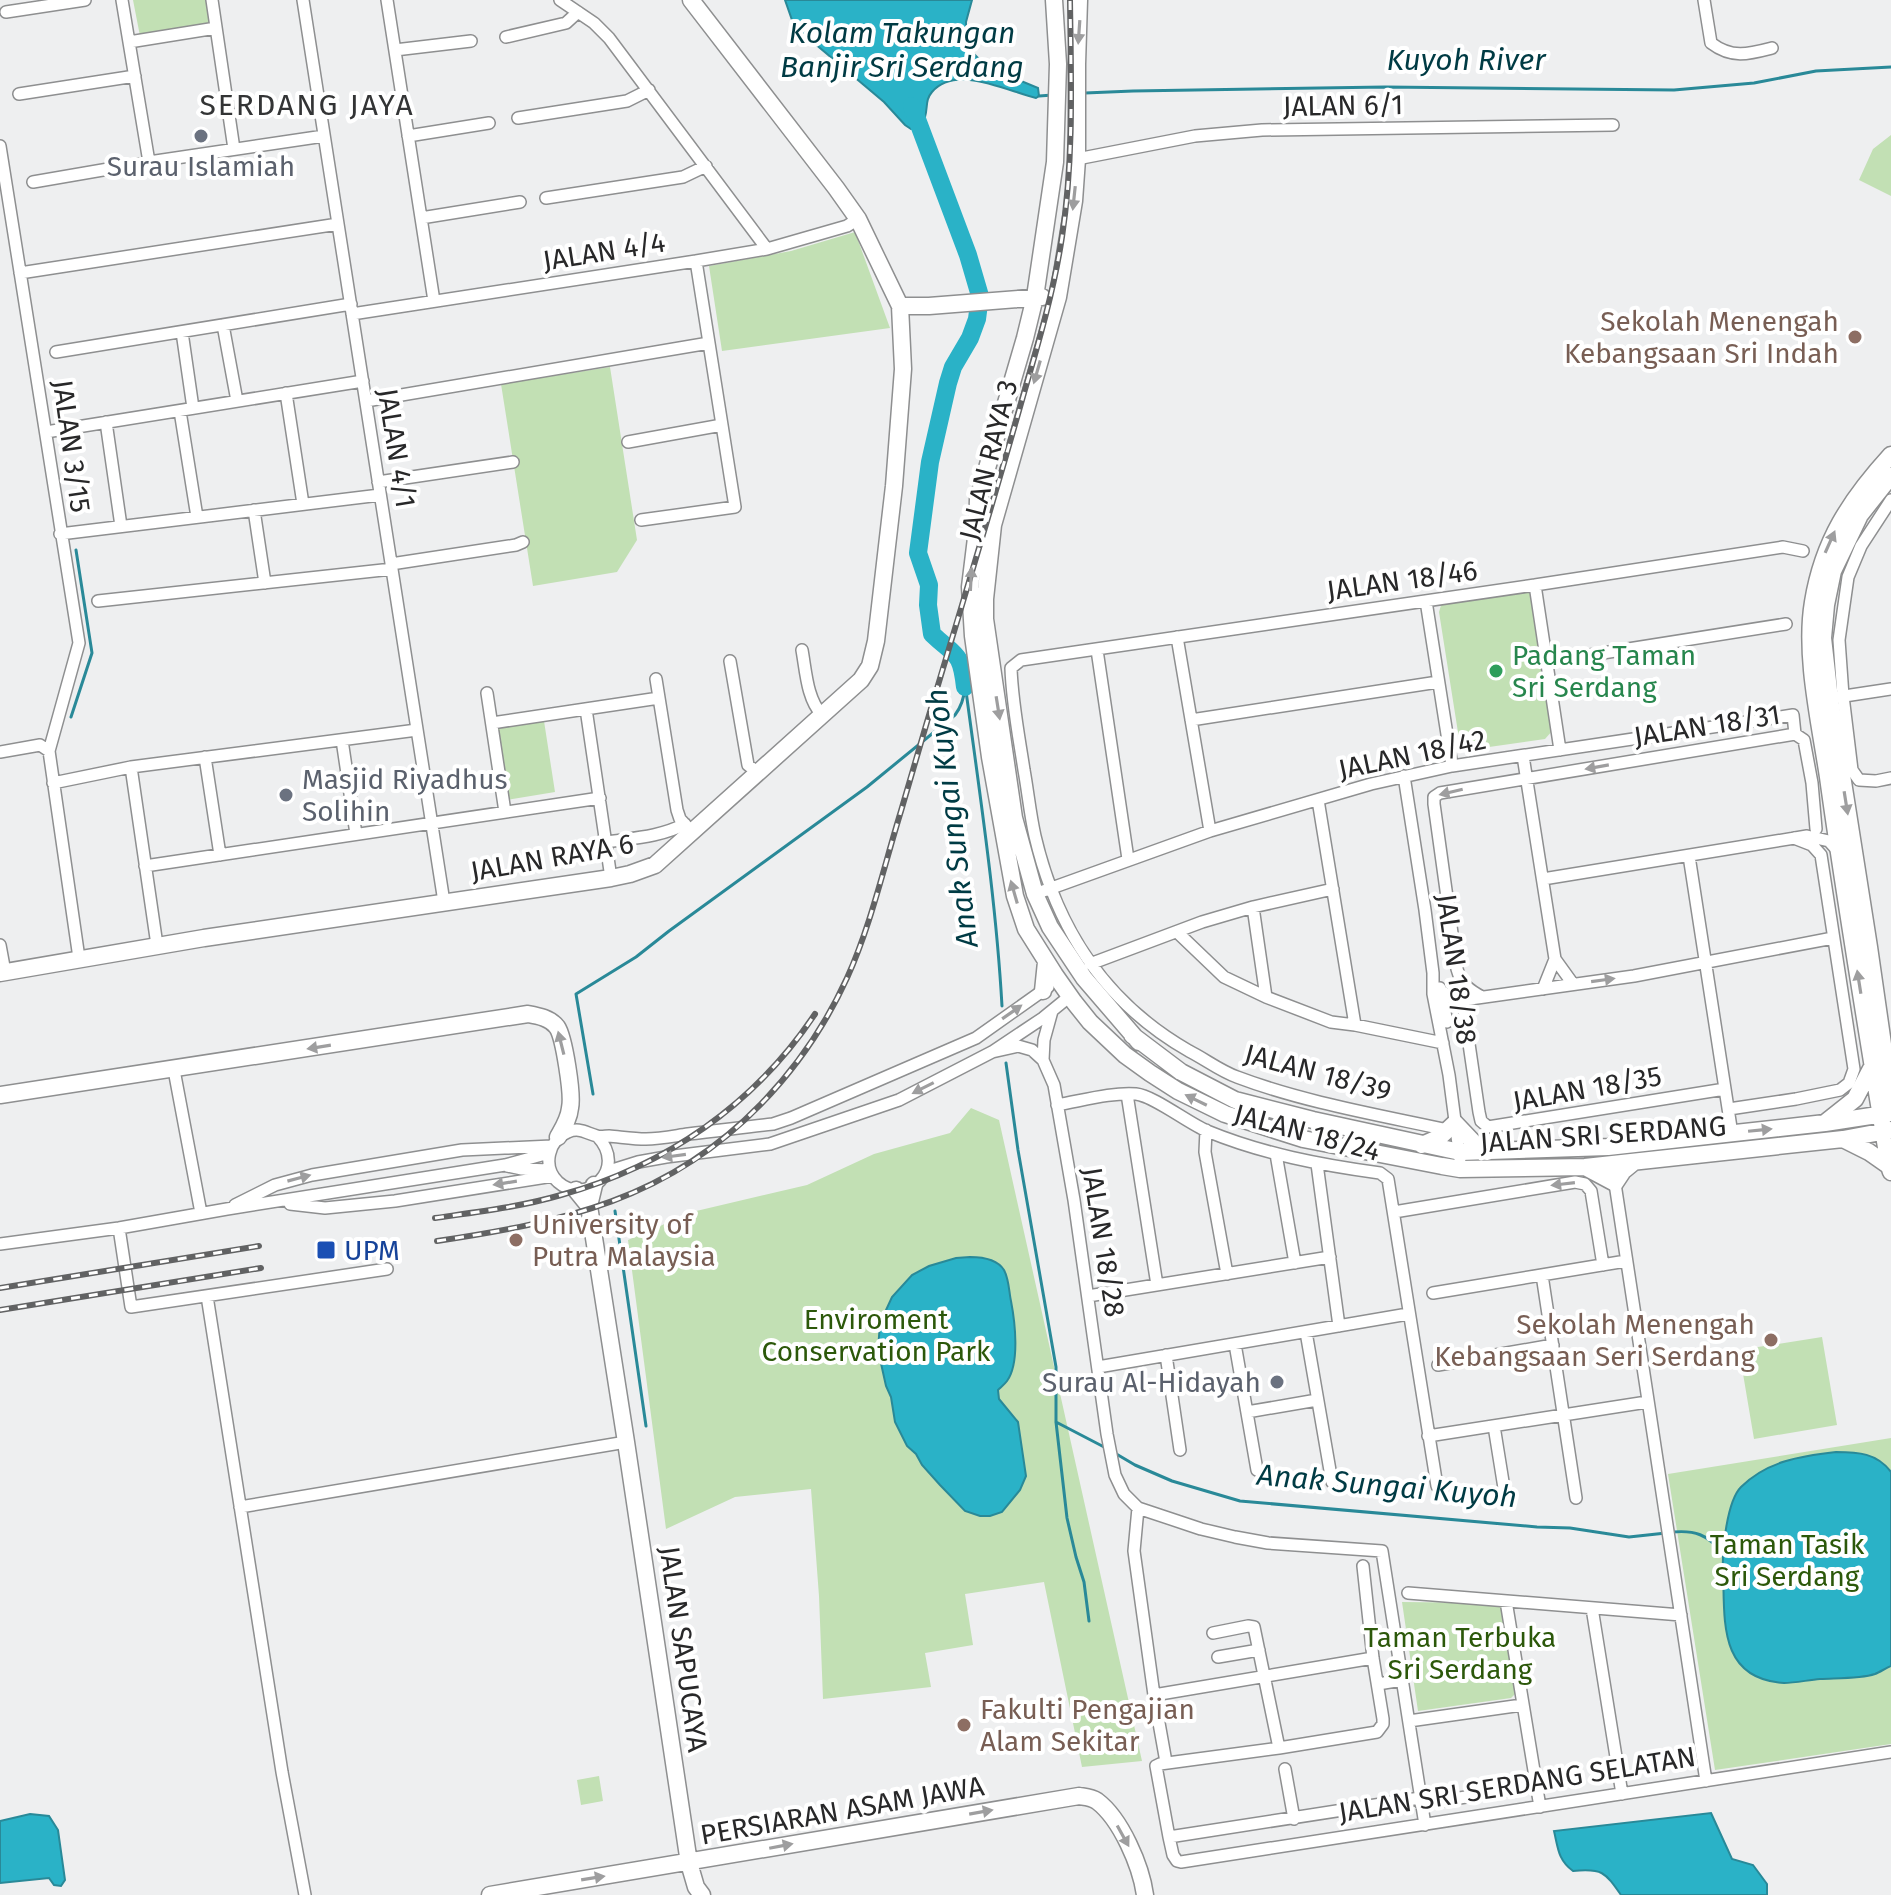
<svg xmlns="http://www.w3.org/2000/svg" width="1891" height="1895" font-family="'Fira Sans',sans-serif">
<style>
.green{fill:#c2e0b4}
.water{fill:#2ab2c7;stroke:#298998;stroke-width:2}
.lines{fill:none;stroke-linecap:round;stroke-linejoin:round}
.stream{stroke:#298998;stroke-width:3}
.river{stroke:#2ab2c7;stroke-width:18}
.street-casing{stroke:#8e8f90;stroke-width:14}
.secondary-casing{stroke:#8e8f90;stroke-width:19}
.street{stroke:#fff;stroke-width:11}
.secondary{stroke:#fff;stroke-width:16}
.rail-casing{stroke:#616263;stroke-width:6}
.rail{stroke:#fff;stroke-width:3;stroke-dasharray:9;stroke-linecap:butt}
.oneway{fill:#9e9e9f}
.worship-dot{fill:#6b7280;stroke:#fff;stroke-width:3}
.education-dot{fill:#8d6e63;stroke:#fff;stroke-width:3}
.leisure-dot{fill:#2e9e5b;stroke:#fff;stroke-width:3}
.transit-dot{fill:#1a4fb4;stroke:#fff;stroke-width:3}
.labels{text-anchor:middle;stroke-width:8;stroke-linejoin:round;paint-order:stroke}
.street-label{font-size:28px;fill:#282829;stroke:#fff}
.worship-label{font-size:28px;fill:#5b616d;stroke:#fff}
.education-label{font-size:28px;fill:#785e54;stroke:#fff;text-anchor:end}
.leisure-label{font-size:28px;fill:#27864d;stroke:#fff;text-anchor:start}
.transit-label{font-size:28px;fill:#164399;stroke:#fff;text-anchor:start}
.park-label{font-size:28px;fill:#2c580a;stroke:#fff}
.water-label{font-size:30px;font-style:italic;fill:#003b44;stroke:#fff}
.neighbourhood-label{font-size:30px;letter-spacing:2px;fill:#333435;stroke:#fff}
</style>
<rect width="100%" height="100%" fill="#eeeff0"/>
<path class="green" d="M133,0h76l4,24 -73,12z
M1891,135v61l-32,-16 14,-31z
M855,232l35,96 -168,23 -13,-85 82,-15z
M610,367l27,173 -20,32 -84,14 -32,-202z
M1523,589l9,5 21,136 -8,9 -77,11 -8,-5 -21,-133 3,-10z
M544,721l11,71 -48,8 -11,-71z
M971,1108l28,12 143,641 -60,6 -38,-185 -79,12 8,51 -48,8 6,34 -108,12 -4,-103 -8,-107 -76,8 -69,32 -38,-289 64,-28 115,-27 67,-31 76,-21z
M1822,1337l15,88 -83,14 -15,-89z
M1891,1438v306l-176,26 -47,-296z
M1402,1602l96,1 5,6 14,83 -6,6 -93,13z
M599,1776l4,25 -22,4 -4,-25z"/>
<path class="water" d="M785,0h187l-6,22v24l21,21 51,21 1,8 -3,2c-29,-7 -80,-34 -104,-6 -7,8 -4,15 -7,25 0,2 -5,9 -6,11l-8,1 -6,-4 -21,-23 -83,-70 -9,-12z
M970,1257c12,0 27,2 34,13 5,9 5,22 7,31 4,21 9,62 -4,80 -3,4 -6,6 -9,9l1,9 19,23 8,54 -6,14 -18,22 -12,4h-10l-15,-5 -25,-26 -18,-20 -6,-11 -9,-8 -12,-24 -4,-25 -5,-11 -8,-36 2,-27 12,-26 20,-22 17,-9 27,-8z
M1836,1452c22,0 41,1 55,20v194c-5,2 -11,6 -16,8 -15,5 -39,4 -55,5 -12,1 -25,4 -36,4 -67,-4 -59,-65 -61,-113 -1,-20 4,-69 18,-83 26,-26 60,-31 95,-35z
M1711,1813l21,46 21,6 14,19v11h-146c-16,-23 -19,-27 -48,-24 -15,-11 -15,-23 -19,-40z
M30,1814l19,2 9,14 7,50 -4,6 -7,-1 -5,-7 -49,5v-62z"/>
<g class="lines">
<path class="stream" d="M1085,93l48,-2 252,-4 289,3 80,-7 62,-12 75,-4
M1039,96l14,-1
M966,691c14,105 30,209 36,315
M71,717l21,-64 -16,-103
M1006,1063l12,87 38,217v55l11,96 9,39 8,25 5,39
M593,1094l-17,-100 60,-37 33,-26 198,-144 88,-72c7,-9 9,-17 10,-28
M615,1211l31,215
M1056,1422l50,26
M1113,1452l22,13 37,16 68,20 297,26 33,1 59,9 37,-4
M1673,1532c23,-2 33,3 49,19"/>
<path class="river" d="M912,106l56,149 12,41 -3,23 -7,19 -17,29 -5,16 -18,79 -12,91 11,32 -1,20 4,29c24,23 29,17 33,53"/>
<defs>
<path id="street" d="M122,0l27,162
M212,0l22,149
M303,0l141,902
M387,0l47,301
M560,0l34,23 15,15 158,211
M1704,0l7,43c21,16 38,11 61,5
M6,12l79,-12
M506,37l60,-14 12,-11
M129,42l87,-14
M395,50l76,-9
M19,94l116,-18
M518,118l109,-17 22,-11
M408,136l81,-13
M0,146l79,497 -30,108 30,207
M1077,159l118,-23 67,-6 351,-5
M33,182l116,-20 175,-26
M546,198l137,-21 23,-11
M421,218l99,-16
M20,273l318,-49
M352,314l344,-53 71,-12 80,-23 11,-7
M223,325l14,76
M182,332l11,76
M56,352l295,-48
M286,393l17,111
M366,401l343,-58
M180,411l17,106
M106,422l15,104
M46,432l317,-51
M628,442l94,-17
M378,482l135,-20
M1891,500l-30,46 -13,31 -9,63 4,56 9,74 7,10 17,1 15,-3
M254,510l11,73
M641,520l94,-13 -39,-246
M60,534l320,-39
M391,564l125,-19 7,-3
M1535,585l25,165
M98,601l294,-32
M1426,601l26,165
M1177,637l33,194
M802,650c4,22 5,49 20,65
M1097,650l31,209
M730,661l18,104 9,7
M1546,662l240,-38
M656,679l21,131 3,9 11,12
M487,693l18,119
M1838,697l53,-8
M586,709l25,169
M1191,720l247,-38
M492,723l167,-25
M342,740l14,94
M0,752l40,-7 9,6
M1523,756l32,203 18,25
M205,757l15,98
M131,767l26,178
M1404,776l21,134 8,63v21l16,81 11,84
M53,783l78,-16 286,-37
M1318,800l37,225
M606,842c27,-4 54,-5 79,-18
M1689,856l43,278
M145,866l455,-68
M1543,879l264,-43 22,5 9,10
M1035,894l175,-63 161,-47 81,-18 341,-51 2,19
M1253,907l13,90
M1177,932l47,45 42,20 65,25 24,3 88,18
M0,945l5,27
M1090,964l112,-42 51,-15 80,-18
M1440,988l7,34
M1543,989l12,-30
M1440,990l10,7 20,2 164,-23 199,-38
M1482,997c-13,-7 -21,-13 -25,-28l-23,-165v-7l6,-4 355,-59 9,6 8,43 4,46
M1463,1003l16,109 2,9 7,6 237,-38
M992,1052l26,-6 14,4 11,10 11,25 20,115 33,234 8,41 9,19 14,14 63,21 34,8 33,6 114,8 43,274
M1043,1060l1,-20 8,-29
M174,1070l27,143
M1127,1094l30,191
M1057,1105c24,-4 55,-13 79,-11 18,2 52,29 71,37 56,23 114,34 173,42l8,6 49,307
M1729,1109l67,-10 44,-9 9,-7 5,-14 -33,-214 -9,-10 -18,-7
M1206,1130l-1,22 22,122
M1448,1130c-69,-15 -145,-28 -211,-53 -17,-6 -32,-18 -48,-26 -84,-48 -132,-121 -154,-215 -5,-22 -7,-44 -11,-66 -5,-33 -12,-68 -13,-102l10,-8 514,-75 248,-38 20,4
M597,1136c32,33 -11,71 -39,46 -16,-15 -10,-42 10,-50 11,-5 18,1 29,4 4,1 8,0 12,0 12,1 25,3 37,3 14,0 28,-3 42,-5 28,-3 57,-7 85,-10l18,-6 185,-80 72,-51
M1276,1154l19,109
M1317,1164l22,162
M507,1166l15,3 28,1
M606,1172l32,-10 28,-5 104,-13 129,-44 93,-48 51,-34 27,-22
M1614,1177l92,604
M290,1204l35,4 70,-7 158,-25
M235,1205l40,-20 37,-10 150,-25 90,-4
M1394,1212l181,-30 10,2 6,7 12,74
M119,1228l12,79 256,-38
M0,1244l119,-16 108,-19 278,-44 44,-12
M1542,1275l34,223
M1433,1293l193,-32
M207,1296l75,476 23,123
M1088,1296l242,-39
M1306,1332l26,150
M1235,1344l22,126
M1166,1355l14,95
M1438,1365l115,-20
M1098,1367l310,-53
M1247,1412l70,-12
M1494,1426l10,62
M1428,1436l219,-34
M240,1507l386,-65
M1138,1508l-4,43 20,144 12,67
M1363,1566l10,92 10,61v5l-6,8 -98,16 -119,16 -4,2 13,71 251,-39
M1408,1593l273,22
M1506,1601l34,206
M1592,1608l30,186
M1213,1633l35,-7 6,1 25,121
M1218,1657l41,-7
M1378,1684l24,-4
M1154,1695l219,-37
M1409,1721l113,-16
M1285,1769l9,50
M1421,1804l115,-18
M1169,1837l4,18 4,6 4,1 710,-110"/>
<path id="secondary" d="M1054,0l4,64 -3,98 -20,135 -10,41 -47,161 -1,31 -7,57 3,49 17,121 25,139 11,33 29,46 19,27 16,20 35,33 25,18 28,18 47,23 78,25 139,27 18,3 125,-2 258,-28 48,-9
M1079,0l-2,64v95l-3,42 -16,96 -65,228 -8,74v20l29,199 21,76 15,33 34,51 55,64
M900,306h29l113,-9
M1891,455c-41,45 -68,86 -78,147 -9,53 7,121 15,175 18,130 40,259 61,389l2,6
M1891,476l-31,39 -27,56 -7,34 -3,33 7,61 39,248 22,153
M0,973l204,-35 407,-60 19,-4 25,-9 206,-185 9,-14 6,-25 18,-155 9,-117 -3,-63 -42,-87 -22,-31 -145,-188
M1043,991l3,-29
M1132,1035l49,37 54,28 78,20 147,32 148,-5 217,-24 66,-10
M0,1095l528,-81c11,2 22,4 29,13 7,10 16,68 13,81 -1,11 -7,20 -12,29
M1826,1122l29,-23 18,-34
M1843,1139l26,13 20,14
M1422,1145l18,-8 15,-14 20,21 12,8
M1585,1167l30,16 8,-12 11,-9
M594,1185l-5,21 37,236 63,421 7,24 6,8
M576,1190l13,16
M490,1895c197,-32 393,-67 589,-99 6,1 12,1 18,5 24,18 44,65 48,94"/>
</defs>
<use href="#street" class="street-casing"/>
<use href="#secondary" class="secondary-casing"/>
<use href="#street" class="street"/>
<use href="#secondary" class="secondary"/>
<defs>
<path id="rail" d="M435,1218c42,-6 85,-11 126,-23 105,-29 194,-91 254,-181
M437,1241c126,-19 231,-41 324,-137 35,-36 65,-80 86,-126 24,-53 37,-112 54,-167 20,-69 40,-137 61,-206 21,-70 42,-141 62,-212 15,-52 30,-103 38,-156 12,-79 9,-158 8,-237
M0,1288l259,-42
M0,1310l261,-42"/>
</defs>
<use href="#rail" class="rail-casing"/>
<use href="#rail" class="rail"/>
</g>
<defs><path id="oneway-solid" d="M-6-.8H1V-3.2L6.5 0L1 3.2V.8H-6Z" transform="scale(2)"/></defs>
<g class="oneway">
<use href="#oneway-solid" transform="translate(1079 32) rotate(94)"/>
<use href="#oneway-solid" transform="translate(1074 198) rotate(96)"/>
<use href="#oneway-solid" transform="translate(1037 372) rotate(106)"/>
<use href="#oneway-solid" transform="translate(1830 542) rotate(-66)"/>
<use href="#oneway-solid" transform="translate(971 579) rotate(-87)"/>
<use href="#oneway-solid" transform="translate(998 708) rotate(81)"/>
<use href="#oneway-solid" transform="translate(1597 767) rotate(170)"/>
<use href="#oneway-solid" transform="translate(1451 792) rotate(167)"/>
<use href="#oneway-solid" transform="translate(1846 803) rotate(81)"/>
<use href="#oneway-solid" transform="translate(1014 892) rotate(-106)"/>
<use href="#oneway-solid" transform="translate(1603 980) rotate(-8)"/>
<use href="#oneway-solid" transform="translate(1859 982) rotate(-99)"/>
<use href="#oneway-solid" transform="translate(1012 1012) rotate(-35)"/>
<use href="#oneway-solid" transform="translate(561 1043) rotate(-104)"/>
<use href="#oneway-solid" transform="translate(319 1047) rotate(171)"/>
<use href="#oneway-solid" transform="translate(923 1088) rotate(153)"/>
<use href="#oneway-solid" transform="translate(1196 1100) rotate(-154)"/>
<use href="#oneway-solid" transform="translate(1760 1130) rotate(-6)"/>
<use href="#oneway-solid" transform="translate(674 1156) rotate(172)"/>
<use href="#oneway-solid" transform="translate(299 1178) rotate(-15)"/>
<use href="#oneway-solid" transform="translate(505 1183) rotate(171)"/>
<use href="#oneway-solid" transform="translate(1563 1184) rotate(173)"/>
<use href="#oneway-solid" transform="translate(981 1812) rotate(-10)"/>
<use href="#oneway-solid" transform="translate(1123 1836) rotate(61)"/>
<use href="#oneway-solid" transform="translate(781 1846) rotate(-11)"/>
<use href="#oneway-solid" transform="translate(593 1878) rotate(-9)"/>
</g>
<g class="worship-dot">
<circle cx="201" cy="136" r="8"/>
<circle cx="286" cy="795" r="8"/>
<circle cx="1277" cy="1382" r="8"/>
</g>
<g class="education-dot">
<circle cx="1855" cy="337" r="8"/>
<circle cx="516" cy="1240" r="8"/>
<circle cx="1771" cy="1340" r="8"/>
<circle cx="964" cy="1725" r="8"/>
</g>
<circle class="leisure-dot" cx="1496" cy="671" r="8"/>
<rect class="transit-dot" x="316" y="1240" width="20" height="20" rx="4"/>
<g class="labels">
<g class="street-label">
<text transform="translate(1343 105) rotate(-1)" y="10">JALAN 6/1</text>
<text transform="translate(604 251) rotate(-9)" y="10">JALAN 4/4</text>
<text transform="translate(72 446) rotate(82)" y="10">JALAN 3/15</text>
<text transform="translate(397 448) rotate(81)" y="10">JALAN 4/1</text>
<text transform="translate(988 460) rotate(-76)" y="10">JALAN RAYA 3</text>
<text transform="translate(1402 580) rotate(-8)" y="10">JALAN 18/46</text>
<text transform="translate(1707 725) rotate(-9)" y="10">JALAN 18/31</text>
<text transform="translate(1412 754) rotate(-12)" y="10">JALAN 18/42</text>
<text transform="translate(552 857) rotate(-10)" y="10">JALAN RAYA 6</text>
<text transform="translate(1457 969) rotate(82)" y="10">JALAN 18/38</text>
<text transform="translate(1318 1072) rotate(15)" y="10">JALAN 18/39</text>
<text transform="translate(1587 1088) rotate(-10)" y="10">JALAN 18/35</text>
<text transform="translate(1307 1132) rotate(15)" y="10">JALAN 18/24</text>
<text transform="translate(1603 1134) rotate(-4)" y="10">JALAN SRI SERDANG</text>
<text transform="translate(1104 1242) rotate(81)" y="10">JALAN 18/28</text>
<text transform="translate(684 1649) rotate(82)" y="10">JALAN SAPUCAYA</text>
<text transform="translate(1517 1784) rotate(-9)" y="10">JALAN SRI SERDANG SELATAN</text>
<text transform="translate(842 1810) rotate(-10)" y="10">PERSIARAN ASAM JAWA</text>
</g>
<g class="worship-label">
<text x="201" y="176">Surau Islamiah</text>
<text x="302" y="789" text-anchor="start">Masjid Riyadhus<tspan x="302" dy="32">Solihin</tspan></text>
<text x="1261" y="1392" text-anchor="end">Surau Al-Hidayah</text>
</g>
<g class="education-label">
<text x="1839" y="331">Sekolah Menengah<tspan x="1839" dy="32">Kebangsaan Sri Indah</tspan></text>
<text x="532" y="1234" text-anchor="start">University of<tspan x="532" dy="32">Putra Malaysia</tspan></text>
<text x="1755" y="1334">Sekolah Menengah<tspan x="1755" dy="32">Kebangsaan Seri Serdang</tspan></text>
<text x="980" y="1719" text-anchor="start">Fakulti Pengajian<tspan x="980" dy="32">Alam Sekitar</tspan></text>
</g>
<g class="leisure-label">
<text x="1512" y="665">Padang Taman<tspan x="1512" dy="32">Sri Serdang</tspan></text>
</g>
<g class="transit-label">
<text x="344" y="1260">UPM</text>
</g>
<g class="park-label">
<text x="876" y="1329">Enviroment<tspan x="876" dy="32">Conservation Park</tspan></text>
<text x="1787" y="1554">Taman Tasik<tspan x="1787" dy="32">Sri Serdang</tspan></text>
<text x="1460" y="1647">Taman Terbuka<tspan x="1460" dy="32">Sri Serdang</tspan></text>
</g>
<g class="water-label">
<text x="902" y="43">Kolam Takungan<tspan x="902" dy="34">Banjir Sri Serdang</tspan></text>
<text x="1466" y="70">Kuyoh River</text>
<text transform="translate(952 818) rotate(-97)" y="10">Anak Sungai Kuyoh</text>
<text transform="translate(1387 1486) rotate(5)" y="10">Anak Sungai Kuyoh</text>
</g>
<g class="neighbourhood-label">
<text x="307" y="115">SERDANG JAYA</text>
</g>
</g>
</svg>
